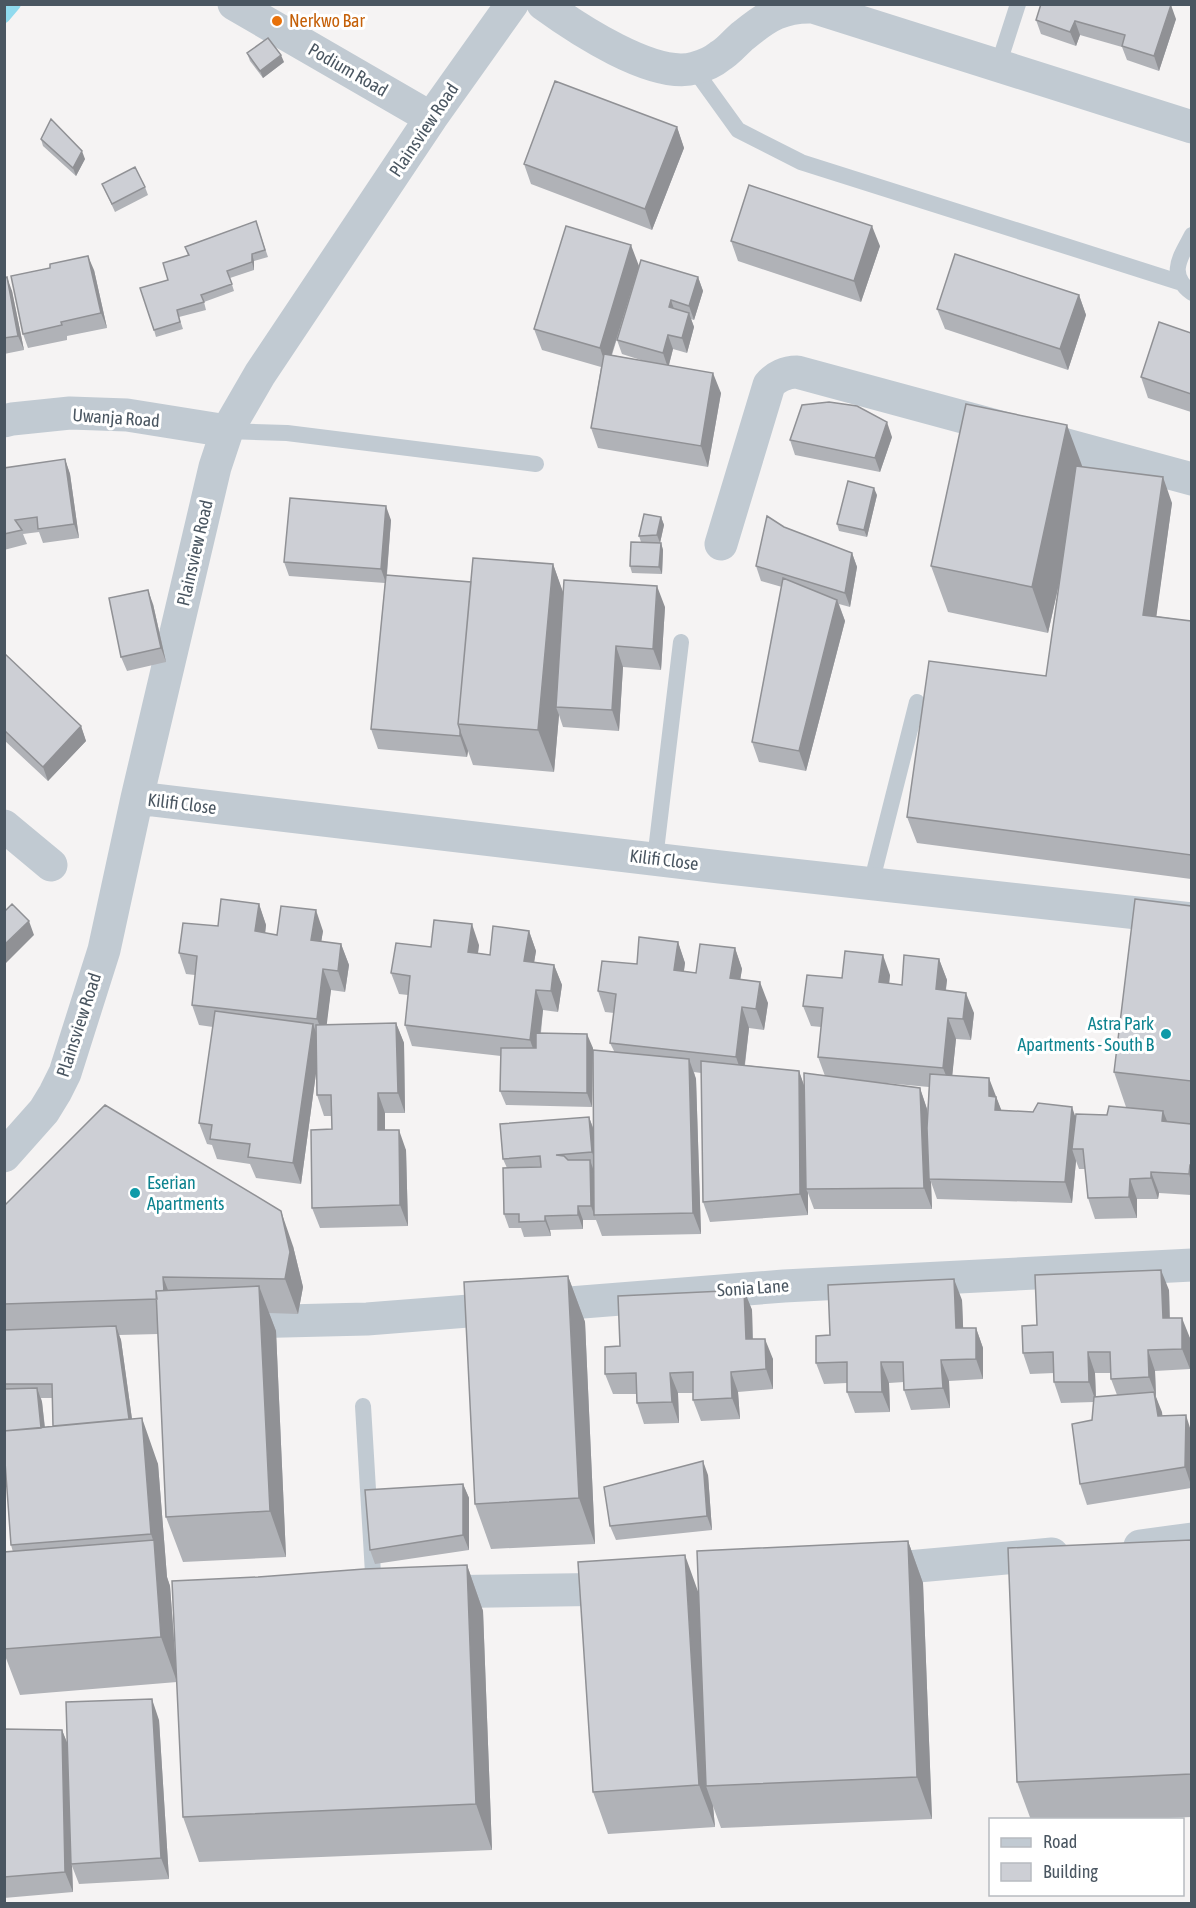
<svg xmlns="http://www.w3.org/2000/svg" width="1196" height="1908" font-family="'Asap Condensed',sans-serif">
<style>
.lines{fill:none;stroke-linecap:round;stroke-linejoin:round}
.stream{stroke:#90daee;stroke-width:12}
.lane{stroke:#c1cad2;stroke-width:16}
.street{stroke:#c1cad2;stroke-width:33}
.wall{fill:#b0b2b7;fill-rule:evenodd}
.shaded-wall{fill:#909195}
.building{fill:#cdcfd5;stroke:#909195;stroke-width:1.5}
.food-dot{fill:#e8710a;stroke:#fff;stroke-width:2}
.culture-dot{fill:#0f9aa8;stroke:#fff;stroke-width:2}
.labels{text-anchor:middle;stroke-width:6;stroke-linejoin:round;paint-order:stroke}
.food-label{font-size:18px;fill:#c56008;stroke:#fff;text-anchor:start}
.street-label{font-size:18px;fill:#4a5661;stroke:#fff}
.culture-label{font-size:18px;fill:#0d838f;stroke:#fff;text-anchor:end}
</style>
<rect width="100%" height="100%" fill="#f5f3f3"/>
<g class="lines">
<path class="stream" d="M4,17l11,-13"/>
<path class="lane" d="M998,66l20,-62
M694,69l44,61 63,32 378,120
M1192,235c-12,23 -25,39 0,58
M227,431l60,2 249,31
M655,859l26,-217
M871,884l46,-182
M363,1406l11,184"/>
<path class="street" d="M234,4l197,114
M543,4c33,24 111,76 152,64 8,-2 19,-7 25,-12 9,-5 16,-15 24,-21 23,-19 39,-29 69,-28l379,120
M4,421l8,-2 58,-6 57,2 100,16
M721,544l48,-159c6,-8 17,-13 28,-13l395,107
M137,798l583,69 472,52
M4,826l47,39
M4,1156l40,-45 11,-18 10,-20 39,-123 33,-152 78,-331 12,-36 33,-57 171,-256 81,-114
M243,1322l124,-3 417,-33 408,-21
M1140,1546l52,-7
M874,1570l178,-16
M431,1592l194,-3"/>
</g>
<path class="wall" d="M1176,19l-17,52 -32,-11 -5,-13 -42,-12 -4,11 -35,-12 -5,-14z
M247,53l37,9 -21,16 -13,-17z
M677,127l7,21 -32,82 -121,-46 -7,-20z
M41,139l44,20 -9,17 -33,-30z
M102,184l43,3 3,8 -33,17z
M256,221l12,36 -14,4v9l-24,8 4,13 -30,11 2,8 -27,7 4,12 -27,8 -2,-7 14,-50 20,-24 -3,-9z
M731,241l149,5 -19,56 -123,-41z
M639,266l-27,89 32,6 -22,-7 -5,-14 81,-63 5,14 -9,29 -3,-1 3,8 -7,26 -14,-4 -4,16 52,28 -13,74 -110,-19 -7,-20 10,-61 -59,-17 -8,-21z
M94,270l13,58 -40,8v4l-39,8 -5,-14z
M4,278l8,13 12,59 -20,4z
M1079,295l7,20 -18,55 -123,-41 -8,-20z
M1191,333v79l-43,-14 -7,-21z
M892,437l-12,35 -85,-17 -5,-15z
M65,459l5,15 9,64 -36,5 -4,-11 -16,2 4,10 -23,6v-82z
M1083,467l89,36 -16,113 35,5v258l-274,-36 -10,-26 139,-141 13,-92 -11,49 -100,-21 -17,-46z
M877,495l-10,42 -28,-6 -2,-7z
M661,517l3,8 -4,18h-5h6l2,7 -1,24 -30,-1 -2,-7 11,-24 -2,-6z
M391,520l-4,55 84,7 82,-18 10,29 102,14 -4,63 -38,-3 -4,64 -56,-4 -4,-12 -5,57 -81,-7 -5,-14 -1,6 -89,-8 -7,-20 14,-146 -96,-7 -5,-14z
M784,527l68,26 5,14 -7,40 -11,-3 6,17 -39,150 -47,-9 -7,-20 30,-155 -21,-6 -5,-15z
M153,604l13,58 -39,9 -6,-14z
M4,653l77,73 5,15 -38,40 -44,-41z
M259,904l7,21 -1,8 12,2 46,-4 -2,11 20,2 8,21 -4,27 -14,-2 -5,35 70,-2 8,20 1,70h-20v17l21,20 2,76 -88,2 -8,-20 20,-79 -1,-13h-7l-7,-21 -1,-22 -15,111 -45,-6 -6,-14 -33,-5 -5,-14 -5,-1 -8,-21 14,-96 -14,-2 -7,-20 3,-30 -9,-1 -7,-21 39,-27z
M1191,906v289l-32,-2 -1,6h-21v19l-42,1 -7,-21 -3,-29h-6l-3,-8 -4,42 -135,-4 -6,-17 1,27h-118l-6,-16v22l-98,7 -7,-20 -2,-129 -7,-1 2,7 5,155 -99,2 -6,-16h-13v9l-33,1 1,6 -27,1 -3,-9h-12l-5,-14 3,-46 -4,-9 86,-42 5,13 20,-79 -4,-8 4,-30 -9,-1 -7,-21 39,-27 41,-22 7,21 -1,8 12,2 39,-25 7,21 -2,11 28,23 -4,27 -15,-2 -4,37 54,6 5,15 21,-10 -7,-19 3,-30 -10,-1 -8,-20 39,-28 48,-3 -1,8 13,2 37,-26 8,21 -1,10 28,23 -3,27 -15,-1 -4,37 44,21 5,13 74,6 32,-1 19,-8 -12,-35zM863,1081l66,6 -2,31v-9l-7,-21z
M529,931l7,20 -2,11 20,3 8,20 -4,27 -15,-2 -2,23 52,15 -1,59 -86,-2 -6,-14 1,-35 -89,-10 -7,-21 3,-30 -9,-1 -8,-21 40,-26 48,-2 -1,8 12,2z
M4,1206l289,40 10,41 -5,27 -29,-1 7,18 10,226 -103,5 -17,-45 -8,-183 -39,1 2,5 11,79 26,45 9,113 3,9 5,65 83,-74 209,-12 16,46 9,239 -293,12 -16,-45 -6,-135 -157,13 -16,-42v-101h9l-2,-7 -5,-81 -2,1zM41,1398h12v28l-8,1 -3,-25z
M568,1276l17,46 10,222 -104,5 -16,-45z
M744,1290l8,20 1,29 20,20v30l-35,3 2,27 -39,2 -8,-21v-7h-15l1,30 -35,1 -7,-21 -1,-9h-23l-8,-20 15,-28z
M1169,1290l1,28 20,20v31l-35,2 1,26 6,19 29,15v57l-104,17 -7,-21 12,-64 2,-18 -33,1 -7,-21v-9l-24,1 -7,-21 14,-28zM1095,1373h16v6l6,16 -21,2z
M962,1300l1,28h13l7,20v31l-34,2 1,27 -39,2 -7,-20v-8l-15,1 1,29 -35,1 -8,-21v-9l-23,1 -8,-21 14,-28z
M708,1475l4,55 -96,10 -6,-14z
M463,1484l6,14v52l-94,14 -5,-14z
M1191,1540v277l-67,3h-93l-14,-38z
M908,1541l15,42 9,236 -211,9 -8,-22 2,21 -107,7 -15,-42 106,-198z
M159,1720l10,159 -90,5 -7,-18 1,26 -69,6v-169l58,1 5,13z"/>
<path class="shaded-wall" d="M1171,5l5,14 -17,52 -5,-15z
M1075,21l5,14 -4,11 -6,-14z
M281,55l3,7 -21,16 -3,-7z
M677,127l7,21 -32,82 -7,-21z
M82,151l3,8 -9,17 -3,-8z
M872,226l8,20 -19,56 -7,-21z
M631,245l8,21 -32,103 -7,-21z
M252,254l2,7v9l-2,-8z
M88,256l6,14 13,58 -6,-15z
M7,277l5,14 12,59 -6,-14z
M698,277l5,14 -9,29 -5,-14z
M1079,295l7,20 -18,55 -8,-21z
M671,300l5,15 -7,-8z
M689,313l5,14 -7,26 -5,-15z
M668,335l5,14 -5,19 -5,-15z
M713,373l8,20 -13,74 -7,-21z
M887,422l5,15 -12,35 -5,-14z
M1067,425l17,46 -36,162 -16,-46z
M65,459l5,15 9,64 -5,-14z
M1163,477l9,26 -19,138 -10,-26z
M874,488l3,7 -10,42 -3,-7z
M386,506l5,14 -5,63 -5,-14z
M661,517l3,8 -4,18 -3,-8z
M661,543l2,7 -1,24 -3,-7z
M852,553l5,14 -7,40 -5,-14z
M553,564l15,42 -12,101 3,8 -5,57 -16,-42z
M657,586l8,21 -4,63 -8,-21z
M148,590l5,14 13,58 -5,-14z
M837,600l8,21 -39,150 -7,-20z
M616,646l7,21 -4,64 -7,-21z
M81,726l5,15 -38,40 -5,-14z
M460,730l8,21 -1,6 -7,-21z
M259,904l7,21 -3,27 -8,-21z
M316,910l7,21 -5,30 -7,-21z
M29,921l5,14 -30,30v-20z
M472,924l7,21 -4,28 -7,-21z
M529,931l7,20 -5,30 -7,-20z
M678,942l7,21 -4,27 -7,-20z
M341,944l8,21 -4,27 -7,-21z
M735,948l7,21 -5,30 -7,-21z
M883,955l7,20 -3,27 -8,-20z
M939,959l8,21 -4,29 -7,-20z
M554,965l8,20 -4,27 -7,-21z
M323,969l8,21 -6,49 -8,-20z
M760,982l8,21 -4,27 -8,-21z
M536,990l7,20 -6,50 -7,-20z
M966,993l8,20 -3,27 -8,-21z
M742,1007l7,21 -6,50 -7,-21z
M948,1018l8,21 -5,49 -8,-20z
M396,1023l8,20 1,70 -7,-20z
M313,1024l7,20 -19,140 -8,-21z
M587,1034l6,14 -1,59 -5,-14z
M689,1059l7,20 5,155 -8,-21z
M799,1071l7,20v98l2,4v22l-8,-21z
M989,1078l15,39 -1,14 -14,-35z
M920,1088l7,21 3,70h-1l2,3 1,27 -8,-21z
M378,1093l7,20v38l-7,-21z
M1072,1107l7,20 -7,22 4,12 -4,42 -7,-21z
M1163,1111l8,20 -9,-10z
M589,1117l5,14 3,35 -5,-14z
M399,1130l7,20 2,76 -8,-21z
M590,1160l5,14 -1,41 2,5 -5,-14z
M1190,1165l1,4v13l-2,-8z
M1151,1172l8,21 -1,6 -7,-21z
M1130,1179l7,20v19l-8,-21z
M578,1206l5,14v9l-5,-14z
M281,1211l12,35 10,41 -5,27 -13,-35z
M545,1216l5,14 1,6 -6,-15z
M1161,1270l8,20 1,49 -7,-21z
M568,1276l17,46 10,222 -16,-46z
M163,1277l13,34 -12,-13z
M954,1279l8,21 2,49 -8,-21z
M259,1286l17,45 10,226 -16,-46z
M744,1290l8,20 1,50 -7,-21z
M1182,1318l8,20v31l-8,-20z
M116,1326l5,14 14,101 -5,-15z
M976,1328l7,20v31l-7,-20z
M765,1339l8,20v30l-7,-20z
M1148,1350l7,21 1,26 6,15 3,25 -7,-21 -3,-23 -6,-16z
M1088,1352l7,21 1,29 -7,-20z
M941,1360l8,21 1,27 -7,-20z
M881,1362l8,21 1,29 -8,-20z
M731,1372l7,20 2,27 -8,-21z
M670,1373l8,20 1,30 -7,-21z
M37,1388l5,14 6,57 -5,-15z
M1186,1415l5,16v54l-6,-18z
M142,1418l16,46 9,113 3,9 7,96 -16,-45 -7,-94 -3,-9z
M703,1461l5,14 4,55 -5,-14z
M463,1484l6,14v52l-6,-15z
M908,1541l15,42 9,236 -15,-42z
M685,1555l15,42 6,189 7,20 2,21 -16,-42z
M467,1565l16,46 9,239 -16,-46z
M152,1699l7,21 10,159 -8,-21z
M62,1730l8,20 1,114 1,2 1,26 -8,-20z"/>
<path class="building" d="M1041,4h129l1,1 -17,51 -32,-10 3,-11 -50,-14 -5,11 -34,-12z
M268,38l13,17 -21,16 -13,-18z
M555,81l122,46 -32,82 -121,-45z
M51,119l31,32 -9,17 -32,-29z
M135,167l10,20 -33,17 -10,-20z
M749,185l123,41 -18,55 -123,-40z
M256,221l9,29 -13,4v8l-25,9 5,13 -31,11 3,7 -27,8 3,12 -26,8 -14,-42 28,-8 -5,-17 26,-8 -4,-8z
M566,226l65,19 -31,103 -66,-19z
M955,254l124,41 -19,54 -123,-40z
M88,256l13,57 -40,9 1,3 -39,9 -12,-58 39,-8v-4z
M641,260l57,17 -9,29 -18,-6 -2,7 20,6 -7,25 -14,-3 -5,18 -46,-13z
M7,277l11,59 -14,2v-60z
M1159,322l32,11v61l-50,-17z
M604,354l109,19 -12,73 -110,-18z
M829,402l28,4 30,16 -12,36 -85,-18 12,-35z
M966,404l101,21 -35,162 -101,-21z
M65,459l9,65 -36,5 -1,-12 -22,3 7,10 -18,4v-66z
M1076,466l87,11 -20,138 48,6v234l-284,-38 22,-156 117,15z
M848,481l26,7 -10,42 -27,-6z
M290,498l96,8 -5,63 -97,-7z
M644,514l17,3 -4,18 -18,1z
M767,516l17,11 68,26 -7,40 -89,-27z
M631,542l30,1 -2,24 -29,-1z
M473,558l80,6 -15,166 -80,-6z
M386,575l85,7 -13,142 2,6v6l-89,-7z
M783,578l54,22 -38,151 -47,-9z
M564,580l93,6 -4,63 -37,-3 -4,64 -56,-3z
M148,590l13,58 -40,9 -12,-59z
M4,653l77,73 -38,41 -39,-37z
M221,899l38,5 -4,27 22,4 4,-29 35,4 -5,30 30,4 -3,27 -15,-2 -6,50 -125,-14 5,-49 -18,-3 4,-30 35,3z
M1135,899l56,7v175l-77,-9z
M12,904l17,17 -25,24v-33z
M434,920l38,4 -4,28 22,3 3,-29 36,5 -5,30 30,4 -3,26 -15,-1 -6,50 -125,-15 5,-49 -19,-3 5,-30 35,4z
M639,937l39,5 -4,28 22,3 4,-29 35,4 -5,30 30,4 -4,27 -14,-2 -6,50 -126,-14 6,-49 -18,-3 4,-30 35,3z
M845,951l38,4 -4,27 23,3 2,-30 35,4 -3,30 30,4 -3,26 -15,-1 -5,50 -125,-11 5,-49 -20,-2 4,-31 35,3z
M215,1011l98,13 -20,139 -45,-6 2,-13 -40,-5 2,-14 -13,-2z
M396,1023l2,70h-20v37h21l1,75 -88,3 -1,-78 21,-1 -1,-34h-14l-1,-70z
M536,1033l51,1v59l-87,-2 1,-43h35z
M593,1050l96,9 4,154 -99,2z
M701,1061l98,10 1,123 -97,8z
M804,1073l116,15 4,100 -118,1z
M930,1074l59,4v18l7,1 -1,13 38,2 5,-9 34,4 -7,75 -136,-3 -2,-51z
M105,1105l176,106 9,41 -5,27 -122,-2 1,14h-8l1,8 -153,5v-98z
M1109,1106l54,5 -1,10 29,3v41h-1l-1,9 -38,-2v6l-21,1 -1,18 -41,1 -5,-49h-11l4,-35 31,1z
M589,1117l3,35 -36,3 8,1 4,4h22l1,46h-13v9l-33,1v5l-26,1v-8h-15l-1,-46 38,-1 -1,-11 -37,3 -3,-35z
M1161,1270l2,48h19v31l-34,1 1,27 -38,2 -1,-27h-22l1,30h-35l-1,-30 -30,1 -1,-27 15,-1 -2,-50z
M568,1276l11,222 -104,6 -11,-222z
M954,1279l2,49h20v31l-35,1 2,28 -39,2 -1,-28h-22l1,30h-35v-30l-31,1v-27l14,-1 -2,-50z
M259,1286l11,225 -104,6 -10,-226z
M744,1290l2,49h19l1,30 -35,3 1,26 -39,2v-28l-23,1 2,29 -35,1 -1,-30 -31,1v-27l15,-1 -2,-50z
M116,1326l13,93 -76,7 -1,-42h-48v-54z
M37,1388l4,40 -37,3v-42z
M1154,1392l4,24 28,-1 -1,52 -105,17 -8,-60 20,-4 2,-23z
M142,1418l9,116 -140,11 -7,-97v-17z
M703,1461l4,55 -97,10 -6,-39z
M463,1484v51l-93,15 -5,-60z
M154,1540l7,97 -157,12v-97z
M1191,1540v234l-174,8 -9,-234z
M908,1541l9,236 -211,9 -9,-235z
M685,1555l14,230 -106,7 -15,-230z
M467,1565l9,239 -293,13 -11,-236 86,-4 106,-8z
M152,1699l9,159 -90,6 -5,-162z
M4,1729l58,1 3,142 -61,5z"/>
<circle class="food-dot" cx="277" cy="21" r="6"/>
<g class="culture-dot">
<circle cx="1166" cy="1034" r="6"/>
<circle cx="135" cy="1193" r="6"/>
</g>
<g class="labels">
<g class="food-label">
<text x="289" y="27">Nerkwo Bar</text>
</g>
<g class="street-label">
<text transform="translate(348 70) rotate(30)" y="6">Podium Road</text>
<text transform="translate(424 130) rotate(-56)" y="6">Plainsview Road</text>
<text transform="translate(116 418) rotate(4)" y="6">Uwanja Road</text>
<text transform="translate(195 553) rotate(-77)" y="6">Plainsview Road</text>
<text transform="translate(182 804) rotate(7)" y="6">Kilifi Close</text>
<text transform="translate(664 860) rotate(7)" y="6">Kilifi Close</text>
<text transform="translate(79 1025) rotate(-72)" y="6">Plainsview Road</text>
<text transform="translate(753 1288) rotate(-4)" y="6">Sonia Lane</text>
</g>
<g class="culture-label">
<text x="1154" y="1030">Astra Park<tspan x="1154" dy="21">Apartments - South B</tspan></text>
<text x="147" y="1189" text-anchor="start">Eserian<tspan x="147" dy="21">Apartments</tspan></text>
</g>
</g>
<rect width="1196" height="1908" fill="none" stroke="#4a5661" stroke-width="12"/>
<rect x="989" y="1818" width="195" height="78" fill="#ffffff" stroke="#b7bbc0" stroke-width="1.5"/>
<rect x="1001" y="1838" width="30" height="9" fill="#c1cad2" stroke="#b7bbc0" stroke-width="1.5"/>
<text x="1043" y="1848" font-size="18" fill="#4a5661">Road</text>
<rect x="1001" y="1863" width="30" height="18" fill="#cdcfd5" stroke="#b7bbc0" stroke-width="1.5"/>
<text x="1043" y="1878" font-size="18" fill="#4a5661">Building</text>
</svg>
